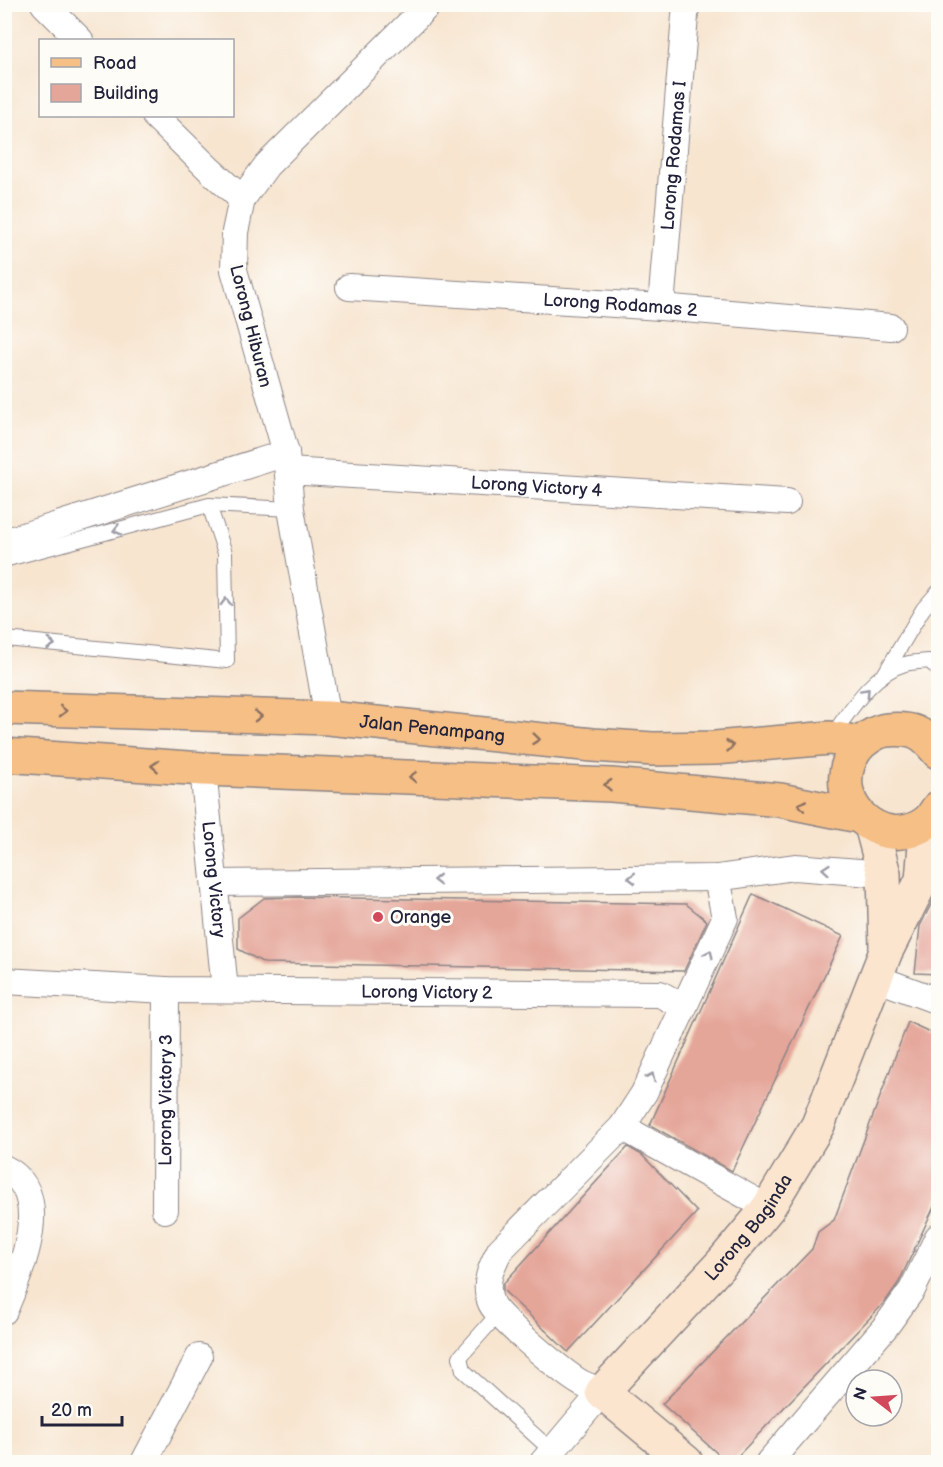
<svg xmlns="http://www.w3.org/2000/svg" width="943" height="1467" font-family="'Balsamiq Sans',sans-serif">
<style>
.building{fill:#e5a69a}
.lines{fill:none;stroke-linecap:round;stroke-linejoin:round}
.lane-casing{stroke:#8c8486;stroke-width:16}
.street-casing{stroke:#8c8486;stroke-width:28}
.secondary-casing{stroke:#8c8486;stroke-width:36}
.primary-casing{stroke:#8c8486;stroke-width:36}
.lane{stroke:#fff;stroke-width:14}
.street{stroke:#fff;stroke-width:26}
.secondary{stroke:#fbe5cf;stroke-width:33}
.primary{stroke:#f5bf86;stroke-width:33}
.oneway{stroke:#9c9ca7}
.oneway2{stroke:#8c7060}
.poi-dot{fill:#d1495b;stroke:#fdfcf7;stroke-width:2}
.labels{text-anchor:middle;stroke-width:6;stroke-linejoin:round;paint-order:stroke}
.street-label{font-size:18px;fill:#22223b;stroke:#fdfcf7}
.poi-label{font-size:18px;fill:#22223b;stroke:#fdfcf7;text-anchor:start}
</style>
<rect width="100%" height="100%" fill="#fdfcf7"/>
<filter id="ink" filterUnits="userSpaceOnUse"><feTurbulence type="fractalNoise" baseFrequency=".0167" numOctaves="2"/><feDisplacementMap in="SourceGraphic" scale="12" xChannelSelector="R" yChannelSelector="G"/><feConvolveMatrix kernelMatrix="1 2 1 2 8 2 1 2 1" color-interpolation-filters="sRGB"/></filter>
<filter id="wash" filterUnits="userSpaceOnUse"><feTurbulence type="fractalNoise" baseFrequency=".008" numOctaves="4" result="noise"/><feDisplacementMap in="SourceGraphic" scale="24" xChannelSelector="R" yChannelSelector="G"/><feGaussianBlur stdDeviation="1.35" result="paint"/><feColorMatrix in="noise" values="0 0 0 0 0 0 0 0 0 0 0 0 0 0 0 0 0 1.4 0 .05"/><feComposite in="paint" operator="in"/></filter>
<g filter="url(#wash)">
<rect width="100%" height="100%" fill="#f7e5d0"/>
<g id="blocks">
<path class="building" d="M939,889v85l-24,-1 5,-47z
M753,894l90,42 -111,235 -82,-46z
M298,897l388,7 21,17 -23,50 -420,-8 -26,-14v-31l26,-20z
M908,1022l31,14v160l-40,86 -14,20 -153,160h-5l-65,-58 150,-155 6,-17 16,-12z
M628,1147l14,8 55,57 -129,140 -65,-62v-6z"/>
</g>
</g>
<g filter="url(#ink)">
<use href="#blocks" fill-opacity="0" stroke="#8c8486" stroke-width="1.5"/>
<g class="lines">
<defs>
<path id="lane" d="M209,505l82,4
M4,560l205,-55 16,48 2,108 -221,-22 -2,-13
M885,673l38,-64 15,-17
M831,737c19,-26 41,-64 74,-73 7,-2 16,-2 24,-3l9,8
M498,1314l-38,43 3,13 89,81"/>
<g id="street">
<path d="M44,4l36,36"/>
<path d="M155,116l56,55 31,28"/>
<path id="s1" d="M349,287l312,20 230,20"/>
<path id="s2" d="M661,307l25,-303"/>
<path id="s3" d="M288,471l499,31"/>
<path d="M4,542l282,-89"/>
<path d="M328,718l-37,-209 -5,-56 -52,-183 1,-38 7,-33 25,-34 162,-161"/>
<path id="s4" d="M203,769l22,221"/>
<path d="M215,883l502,-5 78,-11 89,7"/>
<path d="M876,978l62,23"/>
<path id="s5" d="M4,981l162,9 494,4 24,13"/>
<path d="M622,1127l146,81"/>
<path d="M4,1168c52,25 16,105 0,143"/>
<path id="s6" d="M165,1210l1,-220"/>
<path d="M144,1462l55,-105"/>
<path d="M543,1462l59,-70c-7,-3 -15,-6 -21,-9 -16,-9 -85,-66 -90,-80 -8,-18 0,-36 9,-53l122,-123 22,-34 81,-175 -8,-40"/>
<path d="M769,1462l117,-136 26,-36 26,-53"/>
</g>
<g id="secondary">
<path d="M871,825l13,49 2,74"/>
<path id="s7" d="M686,1462l-84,-70 119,-128 47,-56 50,-83 68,-174 36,-71 5,-58"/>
</g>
<g id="primary">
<path id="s8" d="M4,708l324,10 265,27 60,4 62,-1 115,-10 30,5"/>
<path d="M938,752c-16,-20 -25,-24 -51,-22 -11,1 -24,10 -31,19 -35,51 26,107 71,73 4,-3 8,-10 11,-14"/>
<path d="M4,755l199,14 408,16 169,15 79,16"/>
</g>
</defs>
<use href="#lane" class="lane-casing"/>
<use href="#street" class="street-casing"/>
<use href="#secondary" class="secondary-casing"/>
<use href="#primary" class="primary-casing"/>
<use href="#lane" class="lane"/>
<use href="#street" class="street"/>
<use href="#secondary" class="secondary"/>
<use href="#primary" class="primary"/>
</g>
<defs><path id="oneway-chevron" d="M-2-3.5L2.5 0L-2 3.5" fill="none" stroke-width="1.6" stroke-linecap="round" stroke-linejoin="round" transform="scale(1.5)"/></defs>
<g class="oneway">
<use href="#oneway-chevron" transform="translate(117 530) rotate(165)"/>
<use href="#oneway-chevron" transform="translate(226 602) rotate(-91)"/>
<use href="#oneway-chevron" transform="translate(51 644) rotate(6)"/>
<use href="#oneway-chevron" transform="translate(866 692) rotate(-47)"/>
<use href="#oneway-chevron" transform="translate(826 869) rotate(-175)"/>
<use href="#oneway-chevron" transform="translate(632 878) rotate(179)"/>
<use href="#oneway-chevron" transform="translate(437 880) rotate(179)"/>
<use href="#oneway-chevron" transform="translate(709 954) rotate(-66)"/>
<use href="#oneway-chevron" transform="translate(651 1077) rotate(-65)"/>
</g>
<g class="oneway2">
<use href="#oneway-chevron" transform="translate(63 711) rotate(1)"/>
<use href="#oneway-chevron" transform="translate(258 716) rotate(1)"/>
<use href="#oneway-chevron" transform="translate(536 739) rotate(6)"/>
<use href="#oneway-chevron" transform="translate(730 746) rotate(-5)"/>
<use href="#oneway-chevron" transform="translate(155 766) rotate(-176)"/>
<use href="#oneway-chevron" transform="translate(413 777) rotate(-178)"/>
<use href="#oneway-chevron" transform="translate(608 785) rotate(-177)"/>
<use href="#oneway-chevron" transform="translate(802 805) rotate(-169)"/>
</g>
</g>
<circle class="poi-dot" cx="378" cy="917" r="6"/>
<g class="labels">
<g class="street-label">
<text dy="6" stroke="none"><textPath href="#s2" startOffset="152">Lorong Rodamas I</textPath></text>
<text dy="6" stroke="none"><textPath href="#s1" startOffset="272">Lorong Rodamas 2</textPath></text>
<text transform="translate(251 326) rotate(76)" y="6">Lorong Hiburan</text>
<text dy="6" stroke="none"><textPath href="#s3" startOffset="249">Lorong Victory 4</textPath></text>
<text dy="6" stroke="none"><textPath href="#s8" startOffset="429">Jalan Penampang</textPath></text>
<text dy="6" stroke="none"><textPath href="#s4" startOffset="111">Lorong Victory</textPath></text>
<text dy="6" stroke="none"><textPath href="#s5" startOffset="423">Lorong Victory 2</textPath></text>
<text dy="6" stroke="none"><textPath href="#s6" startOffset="110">Lorong Victory 3</textPath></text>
<text dy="6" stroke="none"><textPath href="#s7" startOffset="330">Lorong Baginda</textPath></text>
</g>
<g class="poi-label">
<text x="390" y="923">Orange</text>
</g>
</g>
<rect width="943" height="1467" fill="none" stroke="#fdfcf7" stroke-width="24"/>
<rect x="39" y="39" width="195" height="78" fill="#fdfcf7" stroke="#a5a5ac" stroke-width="1.5"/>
<rect x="51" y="58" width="30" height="9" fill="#f5bf86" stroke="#a5a5ac" stroke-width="1.5"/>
<text x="93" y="69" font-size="18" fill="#22223b">Road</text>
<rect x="51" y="84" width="30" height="18" fill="#e5a69a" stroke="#a5a5ac" stroke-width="1.5"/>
<text x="93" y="99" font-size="18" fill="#22223b">Building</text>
<g transform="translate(874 1398) rotate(287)"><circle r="28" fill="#fdfcf7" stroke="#a5a5ac" stroke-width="1.5"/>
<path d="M0-4.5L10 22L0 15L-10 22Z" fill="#d1495b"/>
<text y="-9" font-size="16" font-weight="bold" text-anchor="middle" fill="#22223b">N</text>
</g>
<path d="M42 1416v9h80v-9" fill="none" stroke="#22223b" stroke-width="3"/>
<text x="51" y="1416" font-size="18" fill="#22223b" stroke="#fdfcf7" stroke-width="4.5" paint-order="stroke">20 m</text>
</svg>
